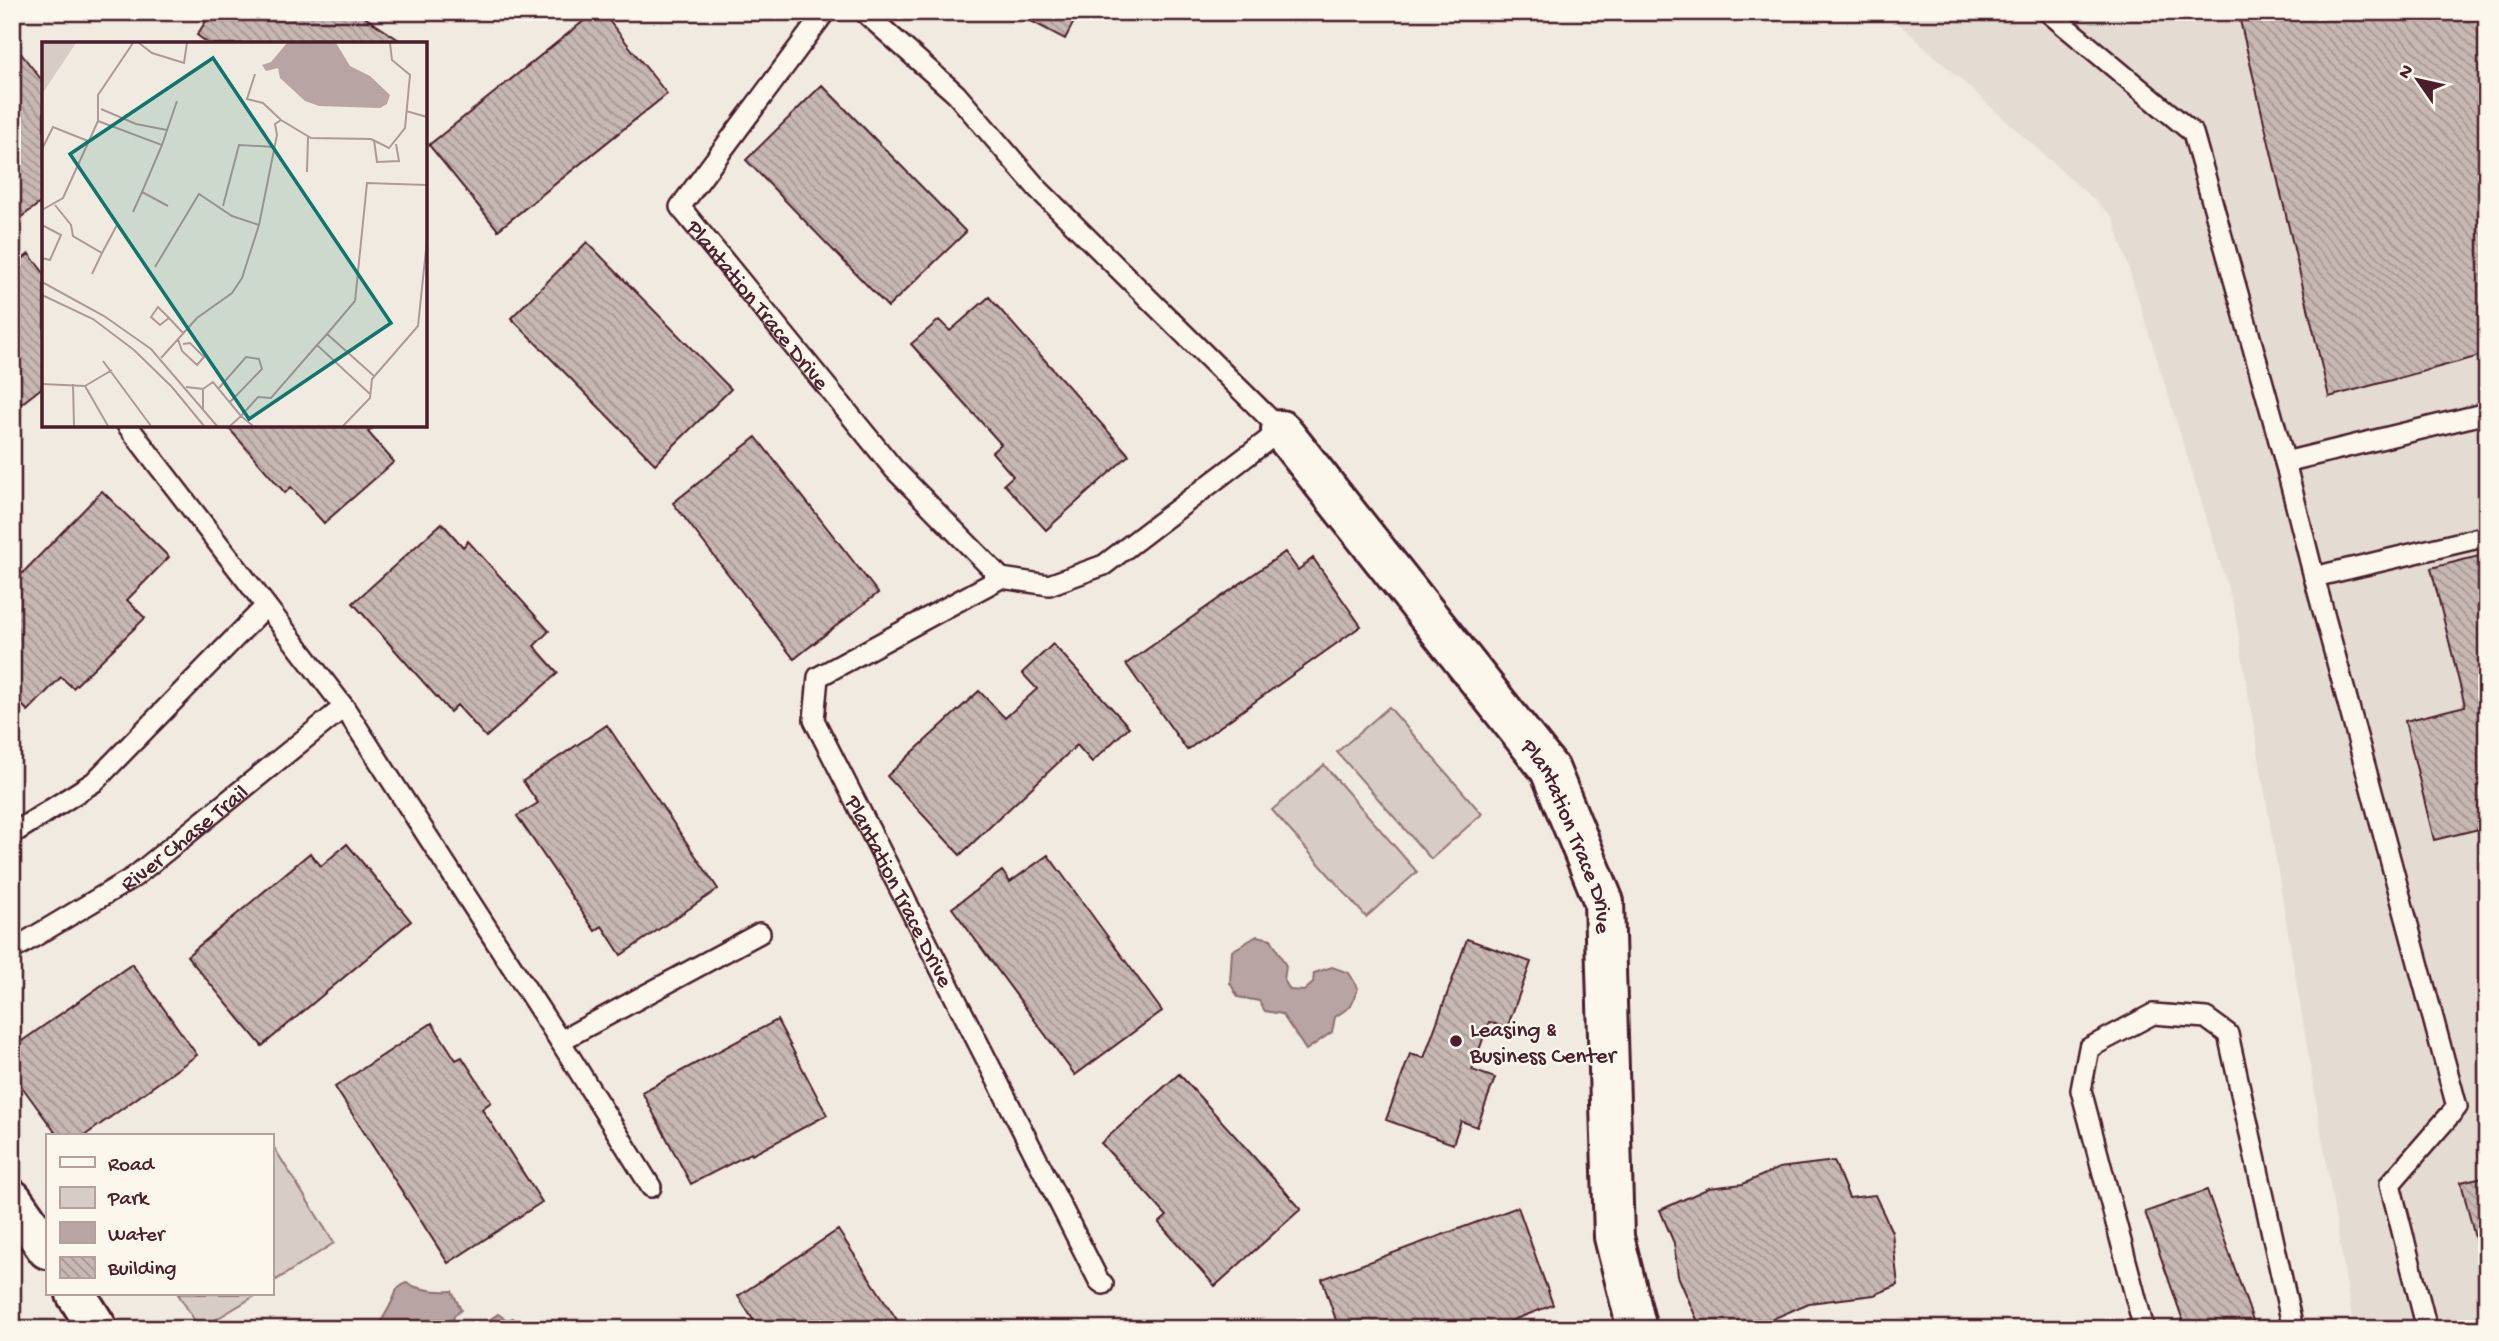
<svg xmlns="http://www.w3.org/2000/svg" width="2499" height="1341" font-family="'Gochi Hand',sans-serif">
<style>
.built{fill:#e4dbd2}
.park{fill:#d8ccc6;stroke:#917678;stroke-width:2}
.water{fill:#b8a4a2;stroke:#8c6f72;stroke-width:2}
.building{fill:url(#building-back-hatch);stroke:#4a1f2b;stroke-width:2}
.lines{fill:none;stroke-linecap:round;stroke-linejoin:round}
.lane-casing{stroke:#4a1f2b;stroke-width:24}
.street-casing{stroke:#4a1f2b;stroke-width:44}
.lane{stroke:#fbf7ec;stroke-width:19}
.street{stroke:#fbf7ec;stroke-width:38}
.poi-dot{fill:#4a1f2b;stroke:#fbf7ec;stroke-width:2.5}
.labels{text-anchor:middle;stroke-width:5;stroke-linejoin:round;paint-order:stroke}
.street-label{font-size:23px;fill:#4a1f2b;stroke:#fbf7ec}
.poi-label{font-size:23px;fill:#4a1f2b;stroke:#fbf7ec;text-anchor:start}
.inset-road{fill:none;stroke:#ae9998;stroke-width:2}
.view{fill:#0f766e;fill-opacity:0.15;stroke:#0f766e;stroke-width:3.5}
.inset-edge{fill:none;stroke:#4a1f2b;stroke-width:3.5}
</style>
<defs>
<pattern id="building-back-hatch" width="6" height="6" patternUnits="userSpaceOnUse" patternTransform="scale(1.75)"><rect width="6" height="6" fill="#c8b8b3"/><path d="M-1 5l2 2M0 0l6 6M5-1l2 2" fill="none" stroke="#a49592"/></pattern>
</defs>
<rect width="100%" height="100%" fill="#f0eae0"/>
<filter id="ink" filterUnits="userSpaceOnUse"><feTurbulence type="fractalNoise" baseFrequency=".0143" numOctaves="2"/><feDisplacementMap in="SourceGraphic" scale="14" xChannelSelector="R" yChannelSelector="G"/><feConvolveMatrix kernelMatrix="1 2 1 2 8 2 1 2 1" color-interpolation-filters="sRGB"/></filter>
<g filter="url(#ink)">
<path class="built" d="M1886,12h601v1317h-133l-120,-722 -121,-390z"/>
<path class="park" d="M1389,707l93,107 -51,45 -94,-107z
M1324,765l93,107 -51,45 -94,-107z
M271,1143l63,100 -58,37 -5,-8z
M178,1294h80l-58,35z"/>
<path class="water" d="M1257,936l14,3 15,27 -2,14 6,10 14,1 9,-8 1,-10 18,-6 17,6 9,15 -7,18 -16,11 -3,15 -26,18 -24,-36 -17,-3 -6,-10 -21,-4 -8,-14 2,-32z
M406,1283c14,7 30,9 46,8l9,19 -7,6 -3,13h-74c7,-14 16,-25 20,-40z
M498,1314l9,6 6,-2 6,11h-34v-6z"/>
<path class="building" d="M212,12h145l48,32h-196l-12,-9z
M595,12h7l65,82 -169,136 -69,-85z
M1014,12h65l-14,27z
M2238,12h249v342l-158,43z
M12,42l32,41v117l-32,24z
M822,85l144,147 -78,75 -142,-147z
M587,242l144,147 -76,75 -144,-146z
M29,254l15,19v113l-32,25v-144z
M989,297l140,158 -83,75 -42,-46 9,-8 -21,-24 9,-8 -90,-100 28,-24 11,11z
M226,425h150l-8,7 26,30 -70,61 -33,-36 -6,6z
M756,437l122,156 -84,66 -121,-156z
M102,491l67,66 -42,43 18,18 -72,70 -12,-11 -33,34 -16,-16v-111z
M442,523l21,24 5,-6 81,90 -15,15 24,27 -72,64 -29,-32 -7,7 -97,-109z
M1285,552l13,18 15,-12 48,68 -174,124 -61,-86z
M2487,554v273l-53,13 -29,-119 60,-15 -34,-138z
M1053,644l76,83 -37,35 -15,-17 -117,110 -73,-79 92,-85 26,27 32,-29 -15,-16z
M607,725l111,164 -97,66 -19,-29 -7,5 -78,-115 21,-13 -15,-22z
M347,844l64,77 -149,125 -75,-90 123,-103 11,13z
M1048,855l114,156 -87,64 -123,-167 50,-37 8,11z
M1467,939l64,23 -24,66 -18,-6 -17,48 23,8 -18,49 -16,-6 -8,23 -67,-24 24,-66 14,4z
M132,964l65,91 -113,81h-26l-46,-63v-25z
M777,1020l50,95 -75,40 -1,-2 -60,31 -49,-92z
M432,1023l24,37 6,-3 29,45 -9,7 60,93 -94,61 -113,-176z
M1179,1074l122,135 -86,77 -56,-63 8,-7 -66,-73z
M1834,1161l15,37 26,-3 17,37 6,53 -24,10 -65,8 -59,26h-49l-23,-53 -4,-33 -14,-33 49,-22 34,-4 36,-16z
M2487,1176v110l-26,-104z
M2207,1190l49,139h-70l-41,-117z
M1518,1207l35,98 -64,24h-150l-17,-50z
M838,1230l65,99h-144l-21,-33z"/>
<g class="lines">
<defs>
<g id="lane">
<path id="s1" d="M825,12l-145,195 214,262 107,109"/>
<path id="s2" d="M864,12l92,82 82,95 243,241 -177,135 -55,20 -48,-7 -183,99 -4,43 285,561 4,3"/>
<path d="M2048,12l145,121 92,329"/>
<path d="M2487,413l-202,49 29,115 173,-41"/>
<path d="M127,425l217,282"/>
<path d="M2314,577l143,530 -67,77 37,145"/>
<path d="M12,834l82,-52 172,-176"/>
<path id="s3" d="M12,950l122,-73 210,-170 216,334 200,-108"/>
<path d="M560,1041l91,146"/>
<path d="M2144,1329l-63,-239 8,-42 64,-34 53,4 22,16 65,295"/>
</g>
<g id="street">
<path id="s4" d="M1281,430l269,340 54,132 10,335 23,92"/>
<path d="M12,1199l35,50"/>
<path d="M76,1294l22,35"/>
</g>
</defs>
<use href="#lane" class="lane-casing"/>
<use href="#street" class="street-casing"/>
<use href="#lane" class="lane"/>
<use href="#street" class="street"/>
</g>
</g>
<circle class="poi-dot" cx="1456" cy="1041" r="7"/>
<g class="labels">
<g class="street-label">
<text dy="8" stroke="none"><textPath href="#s1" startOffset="368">Plantation Trace Drive</textPath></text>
<text dy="8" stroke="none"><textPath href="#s3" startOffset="206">River Chase Trail</textPath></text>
<text dy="8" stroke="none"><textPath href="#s4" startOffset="502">Plantation Trace Drive</textPath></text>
<text dy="8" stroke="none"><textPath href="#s2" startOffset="1363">Plantation Trace Drive</textPath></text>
</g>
<g class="poi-label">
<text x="1470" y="1036">Leasing &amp;<tspan x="1470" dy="26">Business Center</tspan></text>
</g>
</g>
<g transform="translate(42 42)">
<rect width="385" height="385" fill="#f0eae0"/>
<path d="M0,1h34l-34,51z" fill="#d8ccc6"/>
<path d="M245,1h49l14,23 20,10 20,19 -3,9 -7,4 -61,-2 -14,-5 -25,-23 -2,-10 -12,3 -4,-6 9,-3z" fill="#b8a4a2"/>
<path class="inset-road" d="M97,1l13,10 32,10 3,-20M213,32l-8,25 16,4 18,17 30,18 60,1 18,9 16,-20 5,-53 -18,-15 -2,-17M59,67l35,15 31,6M364,69l21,6M56,79l64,24 -20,47 26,14M332,98l3,22 22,-1 -3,-17M120,103l15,-44M0,107l11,-22 35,14M265,130l1,-36M13,163l16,20 2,11 29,17 15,-28M181,164l16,-61 35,2M0,168l21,-12 35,-77v-26l35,-52M91,170l9,-20M0,183l19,10 -11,25 -8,-2M113,225l44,-73 33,22 27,9M50,232l10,-21M0,240l62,34 47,33 66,77M0,253l51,24 41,31 38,37 32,39M127,276l-9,7 -9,-8 7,-10 11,11 14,15M285,292l28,-33 12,-118 60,2M136,297l4,12 15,14 7,-8 -14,-14 -7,1M119,316l36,-40 35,-25 10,-15 17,-53 18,-90 -2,-11 6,-4M61,319l48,65M0,342l43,2 23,40M31,342l1,42M43,344l27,-16M144,345l17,2v20M161,347l10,-7 28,34 -11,10M176,347l28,-32 13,2 3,10 -32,33M328,352l-53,-49 10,-11 47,42M211,384l-12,-10 17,-19 13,1 46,-53M301,384l27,-28 2,-19 46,-53 9,-86"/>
<path class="view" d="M171,16l178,265 -142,96 -179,-265z"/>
<rect width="385" height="385" class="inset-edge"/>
</g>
<rect width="2499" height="1341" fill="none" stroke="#fbf7ec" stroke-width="42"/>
<rect x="21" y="21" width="2457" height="1299" fill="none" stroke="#4a1f2b" stroke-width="2.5" filter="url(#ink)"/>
<rect x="46" y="1134" width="228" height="161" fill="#fbf7ec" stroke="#b4a19f" stroke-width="2"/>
<rect x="60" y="1157" width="35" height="10" fill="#fbf7ec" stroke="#b4a19f" stroke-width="2"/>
<text x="108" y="1170" font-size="21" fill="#4a1f2b">Road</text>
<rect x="60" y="1187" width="35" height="21" fill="#d8ccc6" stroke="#b4a19f" stroke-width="2"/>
<text x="108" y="1204" font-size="21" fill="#4a1f2b">Park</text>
<rect x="60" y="1222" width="35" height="21" fill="#b8a4a2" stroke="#b4a19f" stroke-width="2"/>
<text x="108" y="1240" font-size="21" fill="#4a1f2b">Water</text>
<rect x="60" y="1257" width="35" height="21" fill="url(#building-back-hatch)" stroke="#b4a19f" stroke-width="2"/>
<text x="108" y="1274" font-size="21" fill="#4a1f2b">Building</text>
<g transform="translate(2418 80) rotate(304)" stroke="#fbf7ec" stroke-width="5" paint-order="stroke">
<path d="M0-5L12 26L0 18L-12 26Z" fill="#4a1f2b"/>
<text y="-10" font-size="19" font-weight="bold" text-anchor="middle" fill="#4a1f2b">N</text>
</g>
</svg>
